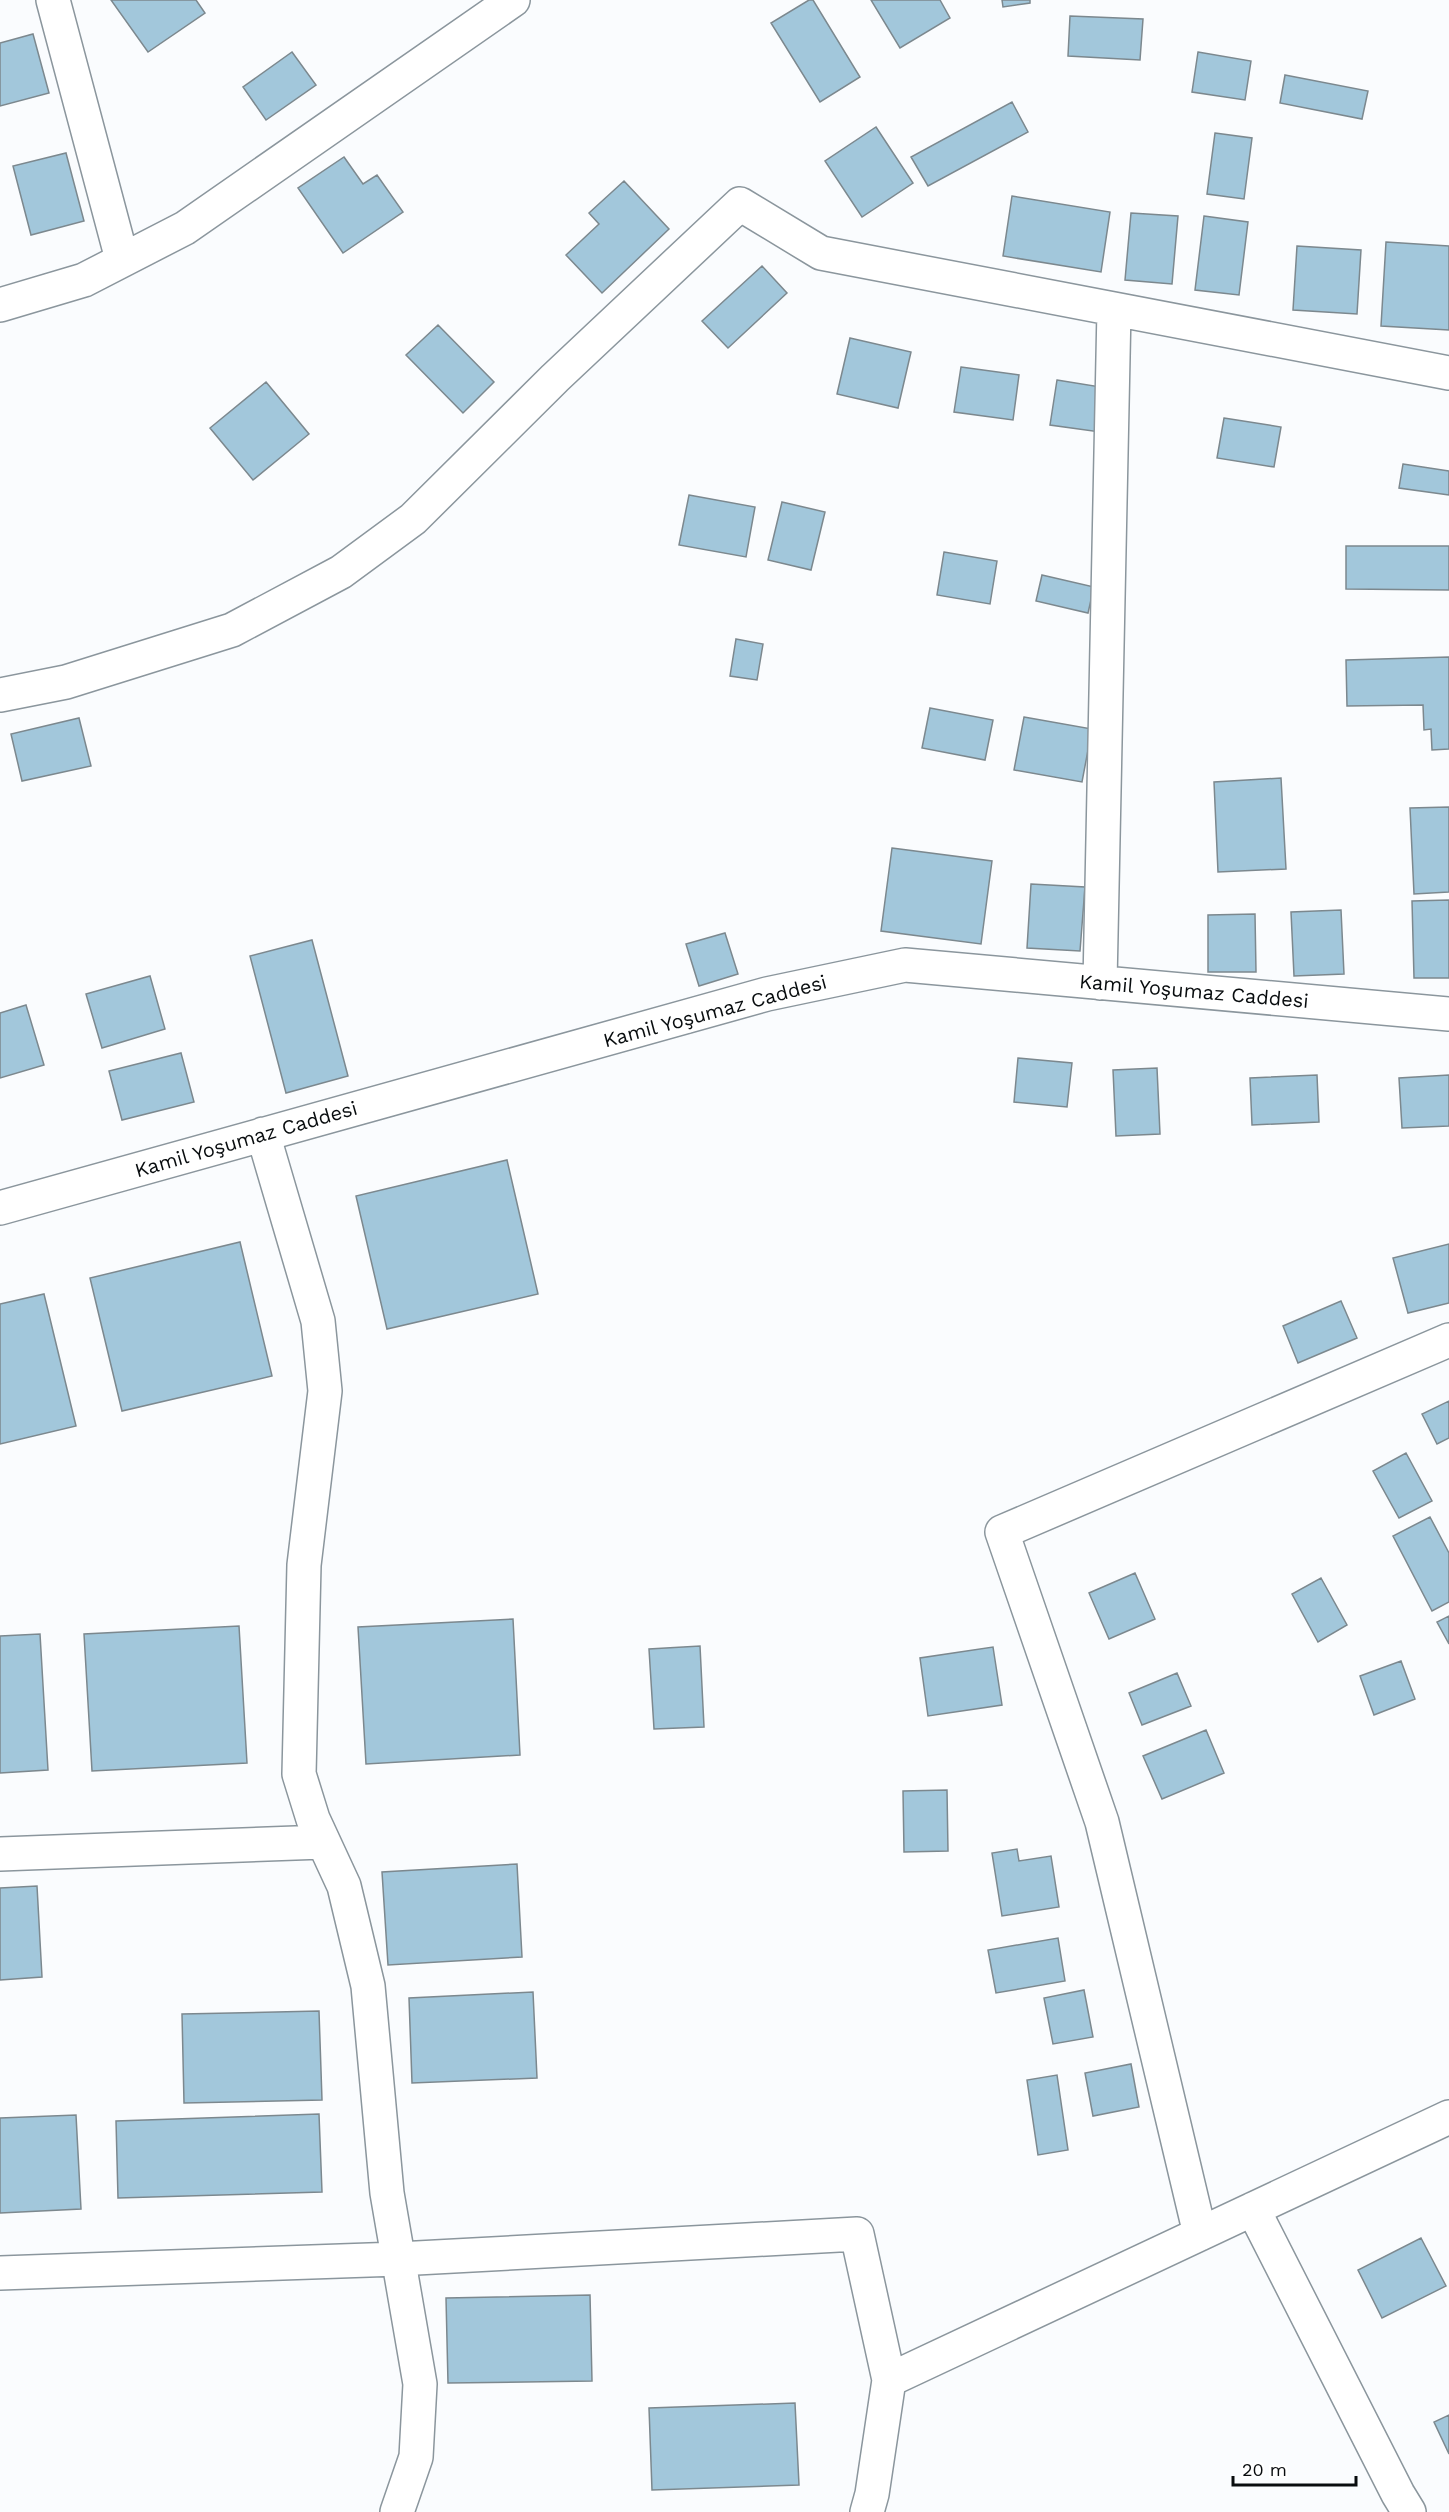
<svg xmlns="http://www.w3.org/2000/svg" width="1449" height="2512" font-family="'Work Sans',sans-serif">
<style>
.building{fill:#a2c7db;stroke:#7c888e;stroke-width:1.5}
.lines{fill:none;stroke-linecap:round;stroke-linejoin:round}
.street-casing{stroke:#8b969d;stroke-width:36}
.street{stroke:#fff;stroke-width:33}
.labels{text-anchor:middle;stroke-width:6;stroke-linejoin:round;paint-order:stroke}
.street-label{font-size:20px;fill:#080c0e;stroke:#fff}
</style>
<rect width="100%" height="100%" fill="#fafcfe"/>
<path class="building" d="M111,0h85l9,13 -57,39z
M809,0h4l47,77 -40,25 -49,-79z
M871,0h69l10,18 -50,30z
M1002,0h28v3l-27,4z
M1070,16l73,3 -3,41 -72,-4z
M33,34l16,59 -49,13v-63z
M292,52l24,33 -50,35 -23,-33z
M1198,52l53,9 -6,39 -53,-8z
M1285,75l83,16 -6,28 -82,-16z
M1012,102l16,30 -100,54 -17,-29z
M876,127l37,56 -51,34 -37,-56z
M1215,133l37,5 -8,61 -37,-5z
M66,153l18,68 -53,14 -18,-69z
M344,157l19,27 14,-9 26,37 -60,41 -45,-65z
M624,181l45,48 -67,64 -36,-38 33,-31 -10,-11z
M1012,196l98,16 -9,60 -98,-16z
M1131,213l47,3 -6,68 -47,-4z
M1204,216l44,6 -9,73 -44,-5z
M1386,242l63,4v84l-68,-4z
M1297,246l64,4 -4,64 -64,-4z
M762,266l25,27 -59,55 -26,-27z
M438,325l56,57 -31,31 -57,-58z
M850,338l61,14 -13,56 -61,-14z
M961,367l58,8 -6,45 -59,-8z
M1057,380l50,8 -7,44 -50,-7z
M266,382l43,52 -56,46 -43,-52z
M1224,418l57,9 -7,40 -57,-9z
M1403,464l46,7v24l-50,-7z
M689,495l66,12 -9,50 -67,-12z
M782,502l43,10 -14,58 -43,-10z
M1346,546h103v44l-103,-1z
M944,552l53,9 -7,43 -53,-9z
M1042,575l52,12 -6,26 -52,-12z
M736,639l27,5 -6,36 -27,-4z
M1449,657v92l-17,1 -1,-21 -7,1 -1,-25 -76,1 -1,-46z
M930,708l63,12 -8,40 -63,-12z
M1024,717l68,12 -10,53 -68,-12z
M79,718l12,48 -69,15 -11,-47z
M1281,778l5,91 -68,3 -4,-90z
M1449,807v85l-35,2 -4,-86z
M892,848l100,13 -11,83 -100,-13z
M1031,884l54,3 -5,64 -53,-3z
M1449,900v78h-35l-2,-77z
M1341,910l3,64 -50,2 -3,-64z
M1255,914l1,58h-48v-57z
M725,933l13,41 -39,12 -13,-42z
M312,940l36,136 -62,17 -36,-137z
M150,976l15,53 -63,19 -16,-54z
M26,1005l18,60 -44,13v-65z
M181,1053l13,49 -72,18 -13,-49z
M1018,1058l54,5 -5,44 -53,-5z
M1157,1068l3,66 -44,2 -3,-66z
M1317,1075l2,47 -67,3 -2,-47z
M1449,1075v51l-47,2 -3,-50z
M507,1160l31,134 -151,35 -31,-133z
M240,1242l32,134 -150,35 -32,-133z
M1449,1244v59l-41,10 -15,-55z
M44,1294l32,132 -76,18v-140z
M1341,1301l16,37 -59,25 -15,-37z
M1449,1401v37l-12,6 -15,-30z
M1406,1453l26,48 -33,17 -26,-47z
M1430,1517l19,36v49l-17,9 -39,-75z
M1135,1573l20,46 -46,20 -20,-46z
M1321,1578l26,47 -29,17 -26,-48z
M1449,1616v28l-12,-22z
M513,1619l7,136 -154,9 -8,-137z
M239,1626l8,137 -155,8 -8,-137z
M40,1634l8,136 -48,3v-137z
M700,1646l4,81 -50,2 -5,-80z
M993,1647l9,58 -74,11 -8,-58z
M1401,1661l14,38 -41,16 -14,-39z
M1177,1673l14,33 -49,19 -13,-32z
M1206,1730l18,43 -62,26 -19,-43z
M947,1790l1,61 -44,1 -1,-61z
M1017,1849l2,12 32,-5 8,51 -57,9 -10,-63z
M517,1864l5,93 -134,8 -6,-93z
M37,1886l5,91 -42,3v-92z
M1058,1938l7,43 -69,12 -8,-43z
M1084,1990l9,47 -40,7 -9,-46z
M533,1992l4,86 -125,5 -3,-85z
M319,2011l3,89 -138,3 -2,-89z
M1131,2064l8,43 -46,9 -8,-43z
M1057,2075l11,75 -30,5 -11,-75z
M319,2114l3,78 -204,6 -2,-77z
M76,2115l5,94 -81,4v-95z
M1421,2238l25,48 -64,32 -24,-48z
M590,2295l2,86 -144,2 -2,-85z
M795,2403l4,82 -147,5 -3,-82z
M1449,2415v39l-15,-32z"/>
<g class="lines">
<defs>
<path id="street" d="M53,0l69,259
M0,305l84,-25 101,-52 328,-228
M0,695l66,-13 166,-52 109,-58 72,-53 142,-141 185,-174 81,49 628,120
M1100,983l14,-674
M263,1134l55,187 7,70 -21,174 -5,209 14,45 31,67 24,100 19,207 33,191 -4,73 -19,55
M0,1208l767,-214 138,-29 544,49
M0,1854l323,-12
M1253,2209l145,285 11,18
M1200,2234l-98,-412 -100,-290 447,-192
M0,2273l398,-14 459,-25 32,146 -17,114 -5,18
M889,2380l560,-263"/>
</defs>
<use href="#street" class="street-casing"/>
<use href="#street" class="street"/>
</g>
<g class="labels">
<g class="street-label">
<text transform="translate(1194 991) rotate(5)" y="7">Kamil Yoşumaz Caddesi</text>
<text transform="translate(715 1011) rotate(-15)" y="7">Kamil Yoşumaz Caddesi</text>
<text transform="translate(246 1139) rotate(-16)" y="7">Kamil Yoşumaz Caddesi</text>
</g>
</g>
<path d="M1233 2476v9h123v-9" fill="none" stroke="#080c0e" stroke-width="3"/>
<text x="1242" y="2476" font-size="18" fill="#080c0e" stroke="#ffffff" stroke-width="4.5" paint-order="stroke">20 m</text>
</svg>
